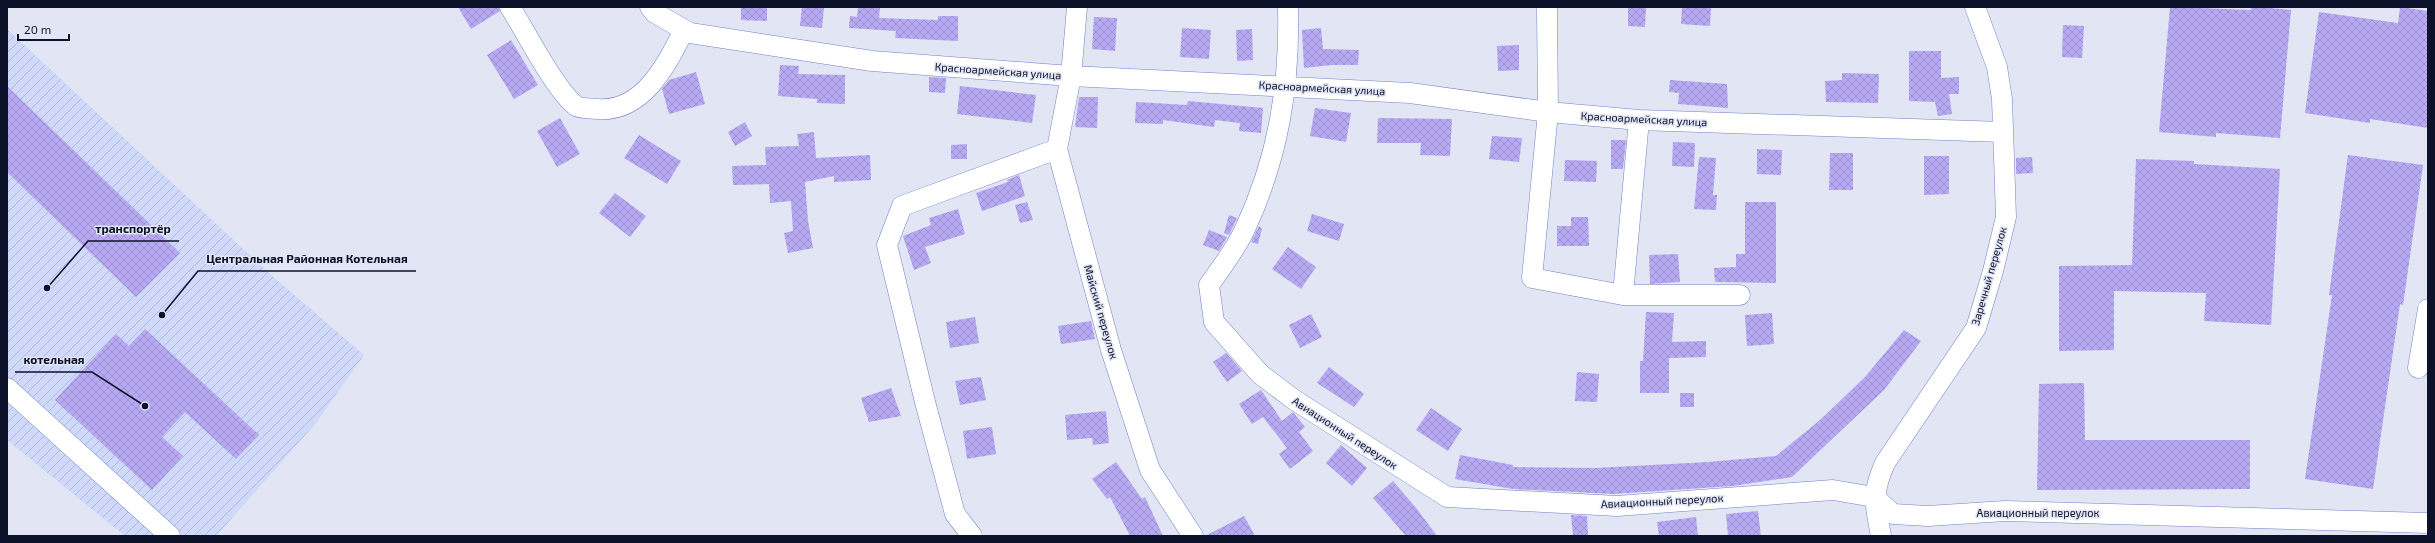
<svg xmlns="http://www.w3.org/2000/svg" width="2435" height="543" font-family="'Exo 2',sans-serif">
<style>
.industrial{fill:url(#industrial-furrows)}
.building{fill:url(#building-cross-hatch)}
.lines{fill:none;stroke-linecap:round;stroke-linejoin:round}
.minor-casing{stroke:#7282c6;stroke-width:21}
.minor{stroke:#fff;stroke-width:20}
.labels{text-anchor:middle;stroke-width:3;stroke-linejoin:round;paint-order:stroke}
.street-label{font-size:11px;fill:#0d122b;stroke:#e1e5f4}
.leader{fill:none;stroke:#0d122b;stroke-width:1.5}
.callout-dot{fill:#0d122b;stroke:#e1e5f4;stroke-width:1.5}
.callout-label{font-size:12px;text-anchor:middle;font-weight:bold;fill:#0d122b;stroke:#e1e5f4;stroke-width:3;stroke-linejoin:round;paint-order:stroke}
</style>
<defs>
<pattern id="industrial-furrows" width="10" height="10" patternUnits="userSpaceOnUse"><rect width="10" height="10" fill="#cfd9f9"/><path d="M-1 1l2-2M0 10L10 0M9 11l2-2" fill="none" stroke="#b1b9d6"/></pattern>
<pattern id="building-cross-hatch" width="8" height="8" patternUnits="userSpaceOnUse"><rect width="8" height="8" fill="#b7a9f2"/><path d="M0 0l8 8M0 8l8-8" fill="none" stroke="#9c90d0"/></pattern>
</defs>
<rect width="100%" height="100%" fill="#e1e5f4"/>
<path class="industrial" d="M7,29l264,246 93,80 -48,68 -100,113h-91l-118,-96z"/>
<path class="building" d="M458,7h41l1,4 -29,18z
M741,7h26v14l-26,-1z
M802,7l22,1 -2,20 -22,-2z
M858,7l22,1 -1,10 59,2v-4h20v25l-63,-3 1,-7 -47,-3 1,-12 7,1z
M1628,7h18l-1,20 -17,-1z
M1682,7h29l-1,19 -29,-2z
M2170,7l81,3v-3h7l33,3 -11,128 -64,-5v4l-57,-5z
M2400,7l28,4v117l-58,-9v4l-65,-10 14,-101 79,11z
M1094,17l23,1 -2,33 -23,-2z
M2063,25l21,1 -2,32 -20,-1z
M1182,28l29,2 -2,29 -29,-2z
M1321,28l2,21 36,1 -1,15h-27l-27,3 -2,-38z
M1252,29l1,31 -16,1 -1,-31z
M511,40l27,45 -24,14 -27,-44z
M1519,45v25l-21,1 -1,-25z
M1909,51h32v27l18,-1v17h-10l3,20 -14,2 -3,-14 -26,-1z
M780,65l19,1 -1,8 47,1v29l-28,-1v-4l-39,-3z
M696,72l9,32 -36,10 -7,-25 7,-9z
M1842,73l37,1 -1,29 -52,-1 -1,-21 17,-1z
M929,77l17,1 -1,15 -16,-1z
M1670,80l57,4 1,24 -50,-4 1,-11 -10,-1z
M7,86l173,167 -44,44 -129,-125z
M960,86l76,9 -4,28 -75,-9z
M1079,97h19l-1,31 -22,-1z
M1188,101l75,7 -2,25 -22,-2 1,-8 -25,-3 -1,7 -51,-7v4l-28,-1 1,-21 51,3z
M1315,108l36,5 -5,29 -36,-6z
M560,118l20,36 -23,13 -20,-36z
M1378,118l74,1 -2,37 -30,-1 1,-12h-44z
M745,122l7,14 -17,10 -7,-14z
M814,132l2,26 54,-3 1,25 -37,2v-6l-29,6 3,39 5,27 -25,5 -4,-20 9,-2 -2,-30 -21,2 -1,-19 -36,1 -1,-19 34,-1 -1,-18 34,-1 -2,-12z
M639,135l42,26 -14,23 -43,-26z
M1492,136l30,2 -3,24 -30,-3z
M1611,140h15l-3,29h-12z
M1673,142l22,1 -1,24 -22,-1z
M967,144v15h-16v-14z
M1757,149l25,1 -1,25 -24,-1z
M1830,153h23v37h-24z
M2348,155l75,10 -20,140 -3,-1 -27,185 -68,-10 27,-184h-3z
M1924,156h25v38l-25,1z
M1699,157l17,1 -3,37h4l-1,15 -22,-1z
M2032,157l1,16 -17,1v-16z
M2136,159l58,2v3l86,5 -9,156 -67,-4 2,-28 -92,-2v59l-55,1v-85l73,-1z
M1565,160l32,1 -1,21 -32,-1z
M1019,175l6,21 -43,15 -6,-18 32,-11 -1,-2z
M615,193l31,23 -16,21 -31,-24z
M1027,202l6,18 -13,3 -5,-18z
M1745,202h31v81l-61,-1 -1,-14 22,-1v-13h9z
M958,209l7,25 -40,13 6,16 -17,7 -11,-34 28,-11 -2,-7z
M1312,214l32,10 -5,17 -32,-10z
M1229,215l8,3 -8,17 -5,-2z
M1571,217h17l1,29h-32v-20h14z
M1259,226l3,3 -4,15 -7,-2z
M1209,230l18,7 -8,14 -16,-6z
M1288,247l28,20 -15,22 -29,-20z
M1678,254l2,28 -30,2 -1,-29z
M1646,312l28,1 -2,29 34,-1v16l-37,1v35h-29v-32h3z
M1772,313l2,31 -27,2 -2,-31z
M1311,314l11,23 -22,11 -11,-23z
M975,317l4,26 -29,5 -4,-26z
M1091,321l4,18 -34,5 -3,-18z
M145,329l114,106 -23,24 -51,-47 -23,25 21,19 -31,34 -97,-90 61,-66 13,12z
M1904,330l17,11 -37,49 -92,87 -59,9 -120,8 -100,-5 -58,-10 5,-24 53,10v2l82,1 113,-6 68,-6 43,-35 46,-44z
M1226,353l16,18 -15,11 -14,-20z
M1329,367l35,27 -10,13 -37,-24z
M1577,372l22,2 -2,28 -22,-1z
M981,377l5,23 -26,5 -5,-24z
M2084,383l1,57h165v49l-213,1 2,-106z
M891,388l10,28 -32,6 -8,-24z
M1261,390l21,31 11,-9 12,15 -6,5 14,19 -23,18 -11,-15 8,-6 -24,-31 -11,7 -13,-20z
M1680,393h14v14h-14z
M1431,408l31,21 -14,22 -32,-21z
M1106,411l3,32 -16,2 -1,-7 -25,2 -2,-25z
M992,427l4,27 -29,5 -4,-28z
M1341,445l26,23 -15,18 -26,-23z
M1116,462l26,37 3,-2 18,39h-33l-20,-39 -3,2 -15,-20z
M1393,481l24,28 20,27h-31l-33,-38z
M1758,511l3,25h-33l-2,-22z
M1571,515l16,1 1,20h-15z
M1244,516l11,20h-50z
M1696,517l2,19h-39l-2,-14z"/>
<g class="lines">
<defs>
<path id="minor" d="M510,7c16,25 45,83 66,99 5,3 15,2 21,3 46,4 70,-45 87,-79
M650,7l5,6 35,20 182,28 199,15 339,17 138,19 91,8 364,12
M1077,7l-6,69 -14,73 54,201 39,120 43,66
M1288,7c2,80 -10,152 -44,224 -9,19 -23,37 -35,54l5,37 46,52 33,25 154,98 170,9 216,-16 41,7 19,17 35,2 77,-5 423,12
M1547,7l1,105 -16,166 91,17h117
M1623,295l16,-175
M2418,368l10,-59
M7,388l163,148
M972,536l-17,-22 -30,-112 -38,-157 15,-39 155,-57
M1881,536c-6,-33 -10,-41 4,-73l91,-135 17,-57 13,-54 -4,-118 -5,-32 -22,-60"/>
</defs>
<use href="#minor" class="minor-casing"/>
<use href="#minor" class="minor"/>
</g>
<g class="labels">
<g class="street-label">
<text transform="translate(998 71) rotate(4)" y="4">Красноармейская улица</text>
<text transform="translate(1322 88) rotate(3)" y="4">Красноармейская улица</text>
<text transform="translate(1644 119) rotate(3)" y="4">Красноармейская улица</text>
<text transform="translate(1989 276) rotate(-74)" y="4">Заречный переулок</text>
<text transform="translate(1101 312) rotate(74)" y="4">Майский переулок</text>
<text transform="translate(1345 433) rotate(33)" y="4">Авиационный переулок</text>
<text transform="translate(1662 501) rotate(-3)" y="4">Авиационный переулок</text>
<text x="2038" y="517">Авиационный переулок</text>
</g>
</g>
<path class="leader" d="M47 288L88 241H179M162 315L198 271H416M145 406L92 372H15"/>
<g class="callout-dot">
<circle cx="47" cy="288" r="4"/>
<circle cx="162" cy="315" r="4"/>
<circle cx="145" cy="406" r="4"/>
</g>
<g class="callout-label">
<text x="133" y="233">транспортёр</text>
<text x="307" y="263">Центральная Районная Котельная</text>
<text x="54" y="364">котельная</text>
</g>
<rect width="2435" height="543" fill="none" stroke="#0d122b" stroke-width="16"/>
<path d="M18 34v6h51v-6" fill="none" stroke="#0d122b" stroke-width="2"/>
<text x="24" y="34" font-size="12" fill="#0d122b" stroke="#e1e5f4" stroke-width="3" paint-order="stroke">20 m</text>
</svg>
